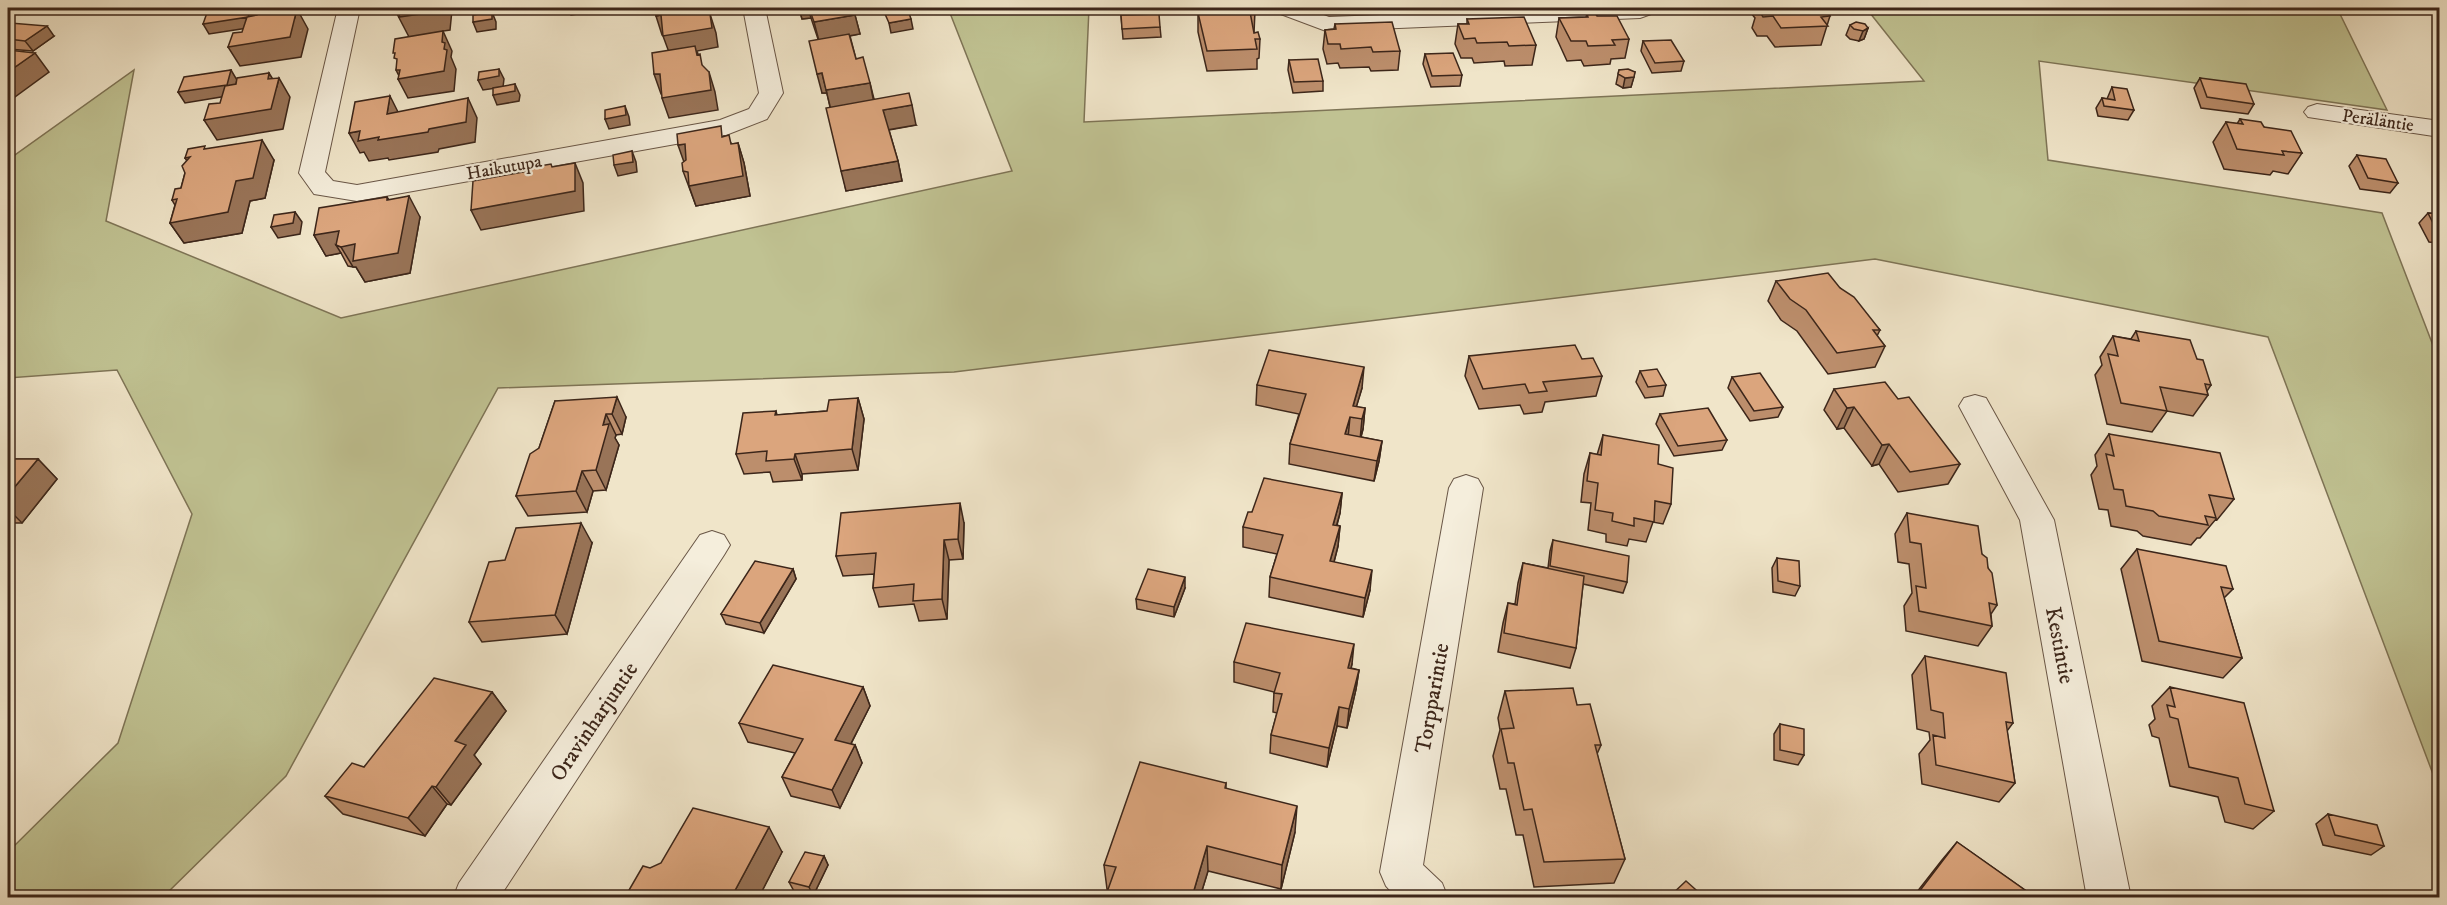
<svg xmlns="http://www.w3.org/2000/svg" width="2447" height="905" font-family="'IM FELL DW Pica',serif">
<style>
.green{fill:#c0c292;stroke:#7e7456;stroke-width:1.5}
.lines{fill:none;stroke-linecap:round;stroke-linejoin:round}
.street-casing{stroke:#695646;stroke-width:2}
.street{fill:#f5eedc;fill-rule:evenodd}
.wall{fill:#bc8e6c;stroke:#3c261a;stroke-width:1.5}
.shaded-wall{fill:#997458;stroke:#3c261a;stroke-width:1.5}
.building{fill:#dba57d;stroke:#3c261a;stroke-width:1.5}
.labels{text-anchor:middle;stroke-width:4.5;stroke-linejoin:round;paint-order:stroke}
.far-street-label{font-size:18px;fill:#3c261a;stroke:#f5eedc}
.street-label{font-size:22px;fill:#3c261a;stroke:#f5eedc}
</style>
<rect width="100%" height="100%" fill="#f0e5c9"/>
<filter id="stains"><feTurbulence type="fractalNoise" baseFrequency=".00333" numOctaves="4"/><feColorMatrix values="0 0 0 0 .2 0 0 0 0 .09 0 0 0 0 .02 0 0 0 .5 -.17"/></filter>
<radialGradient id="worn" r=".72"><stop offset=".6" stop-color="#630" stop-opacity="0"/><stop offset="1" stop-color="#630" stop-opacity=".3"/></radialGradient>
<path class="green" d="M948,8h141l-5,114 840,-41 -58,-73h471l50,102 -348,-49 9,99 334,53 57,148v429l-171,-453 -393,-78 -921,113 -456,16 -212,388 -123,121h-155v-45l110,-109 74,-229 -75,-144 -109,8v-218l126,-90 -28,151 235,97 671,-147z"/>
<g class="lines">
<defs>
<path id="street" d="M338,8h22l-35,164 8,9 24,4 363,-65 29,-11 10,-16 -16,-85h22l18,85 -16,26 -41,16 -369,66 -43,-7 -15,-21z
M1275,8h30l24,9 229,-9h99l-3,5 -14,5 -314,13 -48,-18z
M2317,104l123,17v16l-132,-20 -4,-5 4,-5z
M1975,395l11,3 68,122 77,378h-44l-67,-378 -61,-114 5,-8z
M1466,475l12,4 5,9 -60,377 19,18 6,15h-51l-11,-12 -6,-14 69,-384 5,-9z
M712,531l12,4 6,10 -6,10 -225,343h-46l6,-15 241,-348z"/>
</defs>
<use href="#street" class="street-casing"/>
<use href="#street" class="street"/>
</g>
<path class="wall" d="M799,8h54l7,26 -10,2 6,23 14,24 4,16 42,26 -27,5 9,31 4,20 -56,10 -16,-84 -3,-14h-5l-4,-54 -7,-21 -9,1z
M1200,8h54l1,3 -1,22 6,6 -1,19 -2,1v10l-50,2 -9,-39v-19l22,-1v-2l-20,1z
M1747,8h67l16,8 -9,29 -46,2 -8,-11h-10l-5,-8 3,-10z
M1587,14l10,2 32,23 -4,19 -14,1 -1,5 -26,2 -3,-6 -14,1 -11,-24 3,-19 27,-1z
M1121,15l39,12 1,10 -38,2z
M1467,19l69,26 -4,20 -27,1 -1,-5 -30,2 -2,-5h-11l-6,-14 3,-20h9z
M1335,24l65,27 -2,19 -27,1 -2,-4 -29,1 -2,-5 -11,1 -4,-15 2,-19 9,-1z
M8,25l46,11 -21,15 -25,-2z
M1850,25l18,3 -4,11 -5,2 -9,-2 -4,-4z
M1643,41l41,20 -3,10 -29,2 -11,-22z
M1425,54l37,21 -2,11 -29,1 -8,-23z
M1289,60l34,21v10l-30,2 -5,-23z
M1619,70l16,2 -4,15 -8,1 -7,-4z
M2200,78l54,26 -6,10 -47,-6 -7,-20z
M2112,87l22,23 -6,10 -30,-4 -2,-8 6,-10 5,1z
M2240,119l24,8 38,26 -14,21 -15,-3 -3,4 -46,-6 -11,-27 13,-20 11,2z
M724,136l8,8 6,-1 6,20 6,33 -54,10 -13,-35z
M206,149l68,11 -9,38 -15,3 -8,32 -58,10 -14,-20 5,-18 -3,-5 9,-12 4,-15 2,-12 -2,-3z
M2357,155l41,28 -8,10 -30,-4 -11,-23z
M387,197l2,3 31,17 -10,56 -45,9 -9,-15h-3l-5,-1 -7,-13 -15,3 -12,-21z
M2428,213l11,1v29l-10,-1 -10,-19z
M1776,281l64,7 40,42 -3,6 8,10 -10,21 -47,7 -31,-43 -16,-11 -13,-19z
M2136,331l61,28 14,26 -4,6 1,4 -15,21 -26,-5 -15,21 -45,-8 -12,-49 7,-10 -2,-8 13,-21 18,3z
M1469,356l113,3 20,17 -6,20 -51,6 -3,10 -18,2 -4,-9 -41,4 -14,-33z
M1640,371l26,14 -3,11 -18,2 -9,-16z
M1732,377l51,30 -5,10 -28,4 -22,-33z
M1257,385l105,3 -6,19 9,1 -2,21 -2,8 21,4 -3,20 -5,20 -85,-17 1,-20 9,-30 -43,-9z
M1834,389l64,10 62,65 -12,20 -50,8 -19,-28 -7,2 -28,-38 -7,1 -13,-19z
M858,398l6,21 -6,51 -56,4v6l-29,2 -3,-10 -26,2 -8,-20 40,-43 1,4 50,-4z
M555,401l71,16 -4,17 -6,1 -1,3 4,7 -13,45 -13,1 -6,21 -59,4 -12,-20 23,-48z
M1660,414l67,26 -5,10 -48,6 -18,-32z
M2109,434l125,65 -17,21 -1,-1 -16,19h-3l-6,7 -48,-9 -6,-5 -26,-5 -3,-16 -9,-1 -8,-34 6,-9 -2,-11z
M1603,435l55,29 13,40 -8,20 -10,-2 -7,20 -17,-3 -2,7 -21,-4v-8l-18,-4 3,-27 -10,-1 3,-28 6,-21 7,2z
M8,459h30l19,20 -35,44h-14z
M1342,493l-2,20 -3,12 3,1 -2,20 -4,16 36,28 -7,27 -94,-20 1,-20 7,-23 -34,-7v-20l9,-15z
M1907,513l75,41 6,14 9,37 -6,9 1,12 -14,20 -72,-15 -2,-25 8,-13 -3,-29 -11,-2 -3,-28z
M964,523l-1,36 -14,1 -2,59 -28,2 -5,-17 -35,3 -6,-19 1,-14 -31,2 -7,-20z
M1553,540l74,42 -4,11 -40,-9 -7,64 -6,20 -72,-16 5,-29 5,-20 7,1 3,-21 5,-20 25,5 2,-17z
M592,543l-25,91 -85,8 -13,-20z
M2137,549l96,40 -9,9 18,60 -19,20 -81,-17 -21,-92z
M1777,558l23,28 -5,10 -22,-4 -1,-24z
M793,569l3,10 -32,54 -38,-9 -5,-10z
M1185,588l-11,29 -37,-8 -1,-10z
M1925,656l88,67 -6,8 8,52 -16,19 -77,-18 -3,-30 11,-14 -1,-8 -12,-3 -5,-54z
M1234,662l118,2 -1,4 8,2 -3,19 -9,39 -10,-2 -10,41 -57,-14 1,-18 6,-22 -4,-1 1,-20 -40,-10z
M863,687l7,19 -19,38 4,1 7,18 -22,45 -49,-12 -9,-19 13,-24 -47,-11 -9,-19z
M2170,687l104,124 -21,18 -28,-7 -7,-25 -48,-11 -11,-48 -7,-2 -3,-11 6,-6 -3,-13z
M1505,691l72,14 24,40 -4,9 28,105 -11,24 -80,4 -11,-52h-7l-10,-46h-6l-7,-33 7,-26 -2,-12z
M492,692l14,19 -32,44 7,9 -30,41 -4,-1 -22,32 -82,-22 -18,-18 39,-29z
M1780,724l24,31 -6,10 -24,-5v-26z
M1226,783v6l69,43 -14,57 -73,-18 -8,26h-93l-1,-2 3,-6h-2l-3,-24z
M2328,814l56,32 -13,9 -48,-10 -7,-21z
M1957,842l78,55h-122l29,-37z
M782,852l-23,45h-134l25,-29z
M824,856l4,9 -15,31 -19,-5 -5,-9z"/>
<path class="shaded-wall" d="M251,8h3l4,6 -4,13 -45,7 -6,-10z
M288,8h2l5,9 2,-8 11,20 -7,28 -61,9 -12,-19 59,-36z
M455,8l1,1 -4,1 -2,20 -7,1 9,20 -1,6 5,12 -2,22 -46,7 -10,-19 2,-1 -4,-8 13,-33 -14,-27z
M568,8h24v4l-21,3z
M799,8h9l3,10 -9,1z
M492,12l4,10v7l-19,3 -4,-10z
M710,14l6,19 2,14 -21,4 5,15 -5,-11h-27l-7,-19z
M661,15l7,19 -6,1 -6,-19z
M855,15l5,19 -41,7 -5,-19z
M911,19l2,10 -22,4 -2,-10z
M47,26l7,10 -21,15 -8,-10z
M1868,28l-4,11 -5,2 4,-10z
M35,53l14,19 -41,30v-30z
M499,69l5,10 -1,8 -20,3 -5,-10z
M231,70l6,10 -4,15 -48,8 -7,-11z
M709,72l6,20 3,18 -49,8 -7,-20z
M269,73l8,13 2,-8 11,19 -7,32 -66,11 -13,-20 64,-41z
M822,73l5,20h-5l-5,-19z
M654,74h6l6,19 -5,1z
M1634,77l-3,10 -8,1 2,-10z
M870,83l4,20 -43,7 -5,-20z
M515,84l5,11 -1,6 -22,4 -4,-10z
M390,96l10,20 -13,-2z
M468,98l9,20 -2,24 -36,7 -1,3 -49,8 -1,-2 -19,3 -5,-9 -4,1 -11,-20 11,-2 69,-2z
M912,105l4,20 -29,5 -4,-20z
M625,106l4,11 1,8 -21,4 -4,-10z
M262,140l12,20 -9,38 -15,3 -8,32 -58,10 -14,-20 66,-42z
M738,143l6,20 6,33 -54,10 -7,-20z
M685,144l7,20 -7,1 -7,-20z
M632,151l4,11 1,10 -19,4 -4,-11z
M898,161l4,20 -56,10 -5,-20z
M575,163l8,20 1,28 -103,19 -10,-20z
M409,196l11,21 -10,56 -45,9 -9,-15h-3l-12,-20 -5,-2 5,8 -15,3 -12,-21z
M295,212l7,10 -2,12 -22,4 -7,-11z
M1364,367l-2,21 -9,30v-12z
M617,397l9,20 -4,17 -10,-20z
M858,398l6,21 -6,51 -6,-21z
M1854,407l-10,21 -7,1 10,-21z
M1365,408l-2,21 -3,11 2,-21z
M606,414l10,21 -1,3 4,7 -13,45 -10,-20 7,-45z
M1350,417l-2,21 -3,-4z
M1382,441l-3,20 -5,20 3,-20z
M1889,444l-10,20 -7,2 10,-21z
M795,454l7,20v6l-8,-21z
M38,459l19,20 -35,44 -14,-14v-14z
M582,471l11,20 -6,21 -11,-21z
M1342,493l-2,20 -9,32 2,-20z
M960,503l4,20 -1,36 -5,-20z
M581,523l11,20 -25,91 -12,-19z
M1340,526l-2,20 -9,35 1,-20z
M944,540l5,20 -2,59 -5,-20z
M793,569l3,10 -32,54 -4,-10z
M1372,570l-2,20 -7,27 2,-19z
M1185,577v11l-11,29v-10z
M1354,644l-2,20 -6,23 2,-19z
M1359,670l-3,19 -9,39 2,-19z
M863,687l7,19 -27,53 -8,-19z
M492,692l14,19 -32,44 7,9 -30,41 -15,-18 19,-46z
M1339,707l-2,19 -10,41 2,-19z
M855,745l7,18 -22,45 -8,-18z
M432,786l15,18 -22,32 -17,-18z
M1297,806l-2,26 -14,57 1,-24z
M769,827l13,25 -23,45h-26l-1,-1z
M1207,846l1,25 -8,26h-8z
M824,856l4,9 -15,31 -4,-9z"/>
<path class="building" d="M227,8h24l-3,9 -45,7 5,-14z
M276,8h12l-1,3 10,-2 -7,28 -62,10 5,-14 9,-1 5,-15 10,-2 2,-5z
M395,8h47l-1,3 -42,6 2,-8 -6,1z
M655,8h49l6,6 2,14 -49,8 -2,-21 -5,1z
M809,8h44l2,7 -41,7z
M1225,8h29l1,3 -5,1 4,21 4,-1 2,7h-5l2,10 -50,2 -9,-38 22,-1v-2h5z
M1767,8h57l6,8 -9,1 7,9 -47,2 -8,-12 -10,1 -5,-8z
M908,10l3,9 -22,4 -4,-9z
M492,12v7l-19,3v-7z
M1595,13l2,3h20l12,23 -17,1 3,5 -27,1 -2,-5h-15l-12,-23 29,-1 -1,-3z
M1159,14l1,13 -38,2 -1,-14z
M1524,17l12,28 -27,1 -2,-4 -30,1 -2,-5 -11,1 -6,-15h11l-2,-5z
M1392,22l8,29 -27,1 -2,-5 -30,2 -1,-5h-12l-3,-14 11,-1 -1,-5z
M1856,22l9,2 3,4 -5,3 -9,-2 -4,-4z
M10,23l37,3 -22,15 -17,-2v-14z
M443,31l-1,11 3,1 -1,6 3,1 -3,21 -46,8 2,-9h-4l1,-11 -3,-1 1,-5h-2l2,-14z
M849,34l7,25 7,-2 7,26 -44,7 -4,-17 -5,1 -8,-33z
M1671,40l13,21 -29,2 -12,-22z
M695,46l2,9 3,-1 2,11 7,7 2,18 -49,8 -2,-24h-6l-2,-21z
M8,50l27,3 -27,19z
M1453,53l9,22 -30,1 -7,-22z
M1318,59l5,22 -29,1 -5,-22z
M499,69v7l-21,4 1,-8z
M1628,69l7,3 -1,5 -9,1 -7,-4 1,-4z
M231,70l-4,15 -49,7 6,-15z
M269,73l-1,6 11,-1 -8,31 -67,11 5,-16 11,-1 5,-17 11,-2 1,-6z
M2200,78l46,6 8,20 -47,-7z
M515,84v7l-22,4v-7z
M2112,87l15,2 7,21 -30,-4 -2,-8 13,2z
M909,93l3,12 -29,5 15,51 -57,10 -15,-63z
M390,96l-3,18 81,-16 -2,24 -37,7 -1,3 -50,8 1,-3 -21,4 2,-10 -11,2 6,-31z
M625,106l1,9 -21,4v-9z
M2240,119l21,3 3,5 27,4 11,22 -20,-2 2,4 -47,-6 -11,-27 17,2z
M721,126l1,11 7,-2 2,9 7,-1 5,33 -54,10 -1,-14 -5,-1 -1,-8 4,-3 -1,-16 -7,1 -1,-11z
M262,140l-9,38 -17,3 -8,31 -58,11 7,-24 -5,1 3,-11 6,-1 4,-15 -3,-7 8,-9 -5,1 3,-9 17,-3 -1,3z
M632,151l1,11 -19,3 -1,-10z
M2357,155l29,4 12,24 -30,-5z
M575,163v28l-104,19 2,-29 55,-10v-3l23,-4 1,3z
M409,196l-11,57 -45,8 2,-17 -14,3 -5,-2 3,-14 -25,4 5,-27 68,-11v3z
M295,212l-2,11 -22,4 3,-12z
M2428,213l11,1v17h-2z
M1828,273l12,15 14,9 26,33h-7l12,16 -48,7 -31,-43 -16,-11 -14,-18z
M2136,331l54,9 7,19 6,1 8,25 -6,-1 3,11 -48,-8 7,24 -46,-8 -13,-49 10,2 -5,-20 26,5z
M1575,345l7,14 11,-1 9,18 -59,6 4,9 -18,2 -4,-9 -42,5 -14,-33z
M1269,350l95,17 -11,39 12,2 -3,11 -12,-2 -5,17 37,7 -5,20 -87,-17 16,-50 -49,-9z
M1657,369l9,16 -18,2 -8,-16z
M1760,373l23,34 -29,4 -22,-34z
M1885,382l13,17 11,-2 51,67 -50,8 -21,-28 -7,1 -28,-38 -7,1 -13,-19z
M617,397l-5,17h-6l-3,11 6,-1 -13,46 -14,1 -6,20 -60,5 14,-42 9,-6 16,-47z
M858,398l-6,51 -57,5 -1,5 -28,2 1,-10 -31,3 7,-41 33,-2 -1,4 52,-4 2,-11z
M1708,408l19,32 -49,6 -18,-32z
M2109,434l111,19 14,46 -25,-4 7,23 -11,-2 3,9 -49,-9 -6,-5 -27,-5 -3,-16 -9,-1 -8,-35 8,2z
M1603,435l56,10 -1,19 15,4 -2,36 -16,-3 -1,21 -20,-4v8l-22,-5 1,-8 -18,-3 3,-27 -11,-2 3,-28 11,2z
M8,459h30l-30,36z
M1264,478l78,15 -9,32 7,1 -10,35 42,9 -7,28 -95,-21 13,-42 -40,-8 5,-15h4z
M960,503l-2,36 -14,1 -2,59 -29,2 1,-17 -41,4 3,-35 -40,3 5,-43z
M1907,513l71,13 4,28 5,4 1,10 4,5 5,32 -8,-2 3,23 -73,-15 -3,-25 10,2 -5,-44 -11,-2z
M581,523l-26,92 -86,7 20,-60 16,-2 11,-32z
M1553,540l76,16 -2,26 -77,-16z
M2137,549l89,17 7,23 -12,-2 21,71 -83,-17z
M1777,558l22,3 1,25 -22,-5z
M755,561l38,8 -33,54 -39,-9z
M1523,563l61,13 -8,72 -72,-15 4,-30 9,2z
M1148,569l37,8 -11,30 -38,-8z
M1246,623l108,21 -6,24 11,2 -10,39 -10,-2 -10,41 -58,-13 11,-41 -8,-1 6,-20 -46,-11z
M1925,656l81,17 7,50 -7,-1 9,61 -79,-18 -3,-30 12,3 -2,-25 -12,-3z
M773,665l90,22 -28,53 20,5 -23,45 -50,-13 21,-38 -64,-16z
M434,678l58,14 -37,49 11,4 -30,42 -4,-1 -24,32 -83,-22 27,-33 12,4z
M2170,687l74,16 30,108 -29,-7 -7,-26 -49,-11 -11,-48 -8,-2 -3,-12 8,2z
M1573,688l4,17 13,-1 11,41h-6l30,114 -81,3 -12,-53 -8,1 -10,-47h-6l-7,-34 13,-1 -9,-37z
M1780,724l24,5v26l-24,-5z
M1140,762l86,21 -1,5 72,18 -15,59 -75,-19 -15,51h-77l-9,-2 10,-28 -12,-2z
M693,808l76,19 -37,69 -7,-2 -1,3h-99l18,-31 7,2 11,-5z
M2328,814l49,11 7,21 -49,-11z
M1957,842l78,55h-120z
M805,852l19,4 -15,31 -20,-5z
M1686,881l18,16h-35z"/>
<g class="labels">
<g class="far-street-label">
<text transform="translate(2378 120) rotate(8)" y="6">Peräläntie</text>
<text transform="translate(504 167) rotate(-10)" y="6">Haikutupa</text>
</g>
<g class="street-label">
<text transform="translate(2061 645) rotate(79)" y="8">Kestintie</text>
<text transform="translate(1431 698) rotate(-80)" y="8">Torpparintie</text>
<text transform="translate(593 721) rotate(-56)" y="8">Oravinharjuntie</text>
</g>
</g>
<rect width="2447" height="905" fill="none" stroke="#f0e5c9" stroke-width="30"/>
<rect x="9" y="9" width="2429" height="887" fill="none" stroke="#3c261a" stroke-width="3"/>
<rect x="15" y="15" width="2417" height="875" fill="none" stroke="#3c261a" stroke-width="1.5"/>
<rect width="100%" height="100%" filter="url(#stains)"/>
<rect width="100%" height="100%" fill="url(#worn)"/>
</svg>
